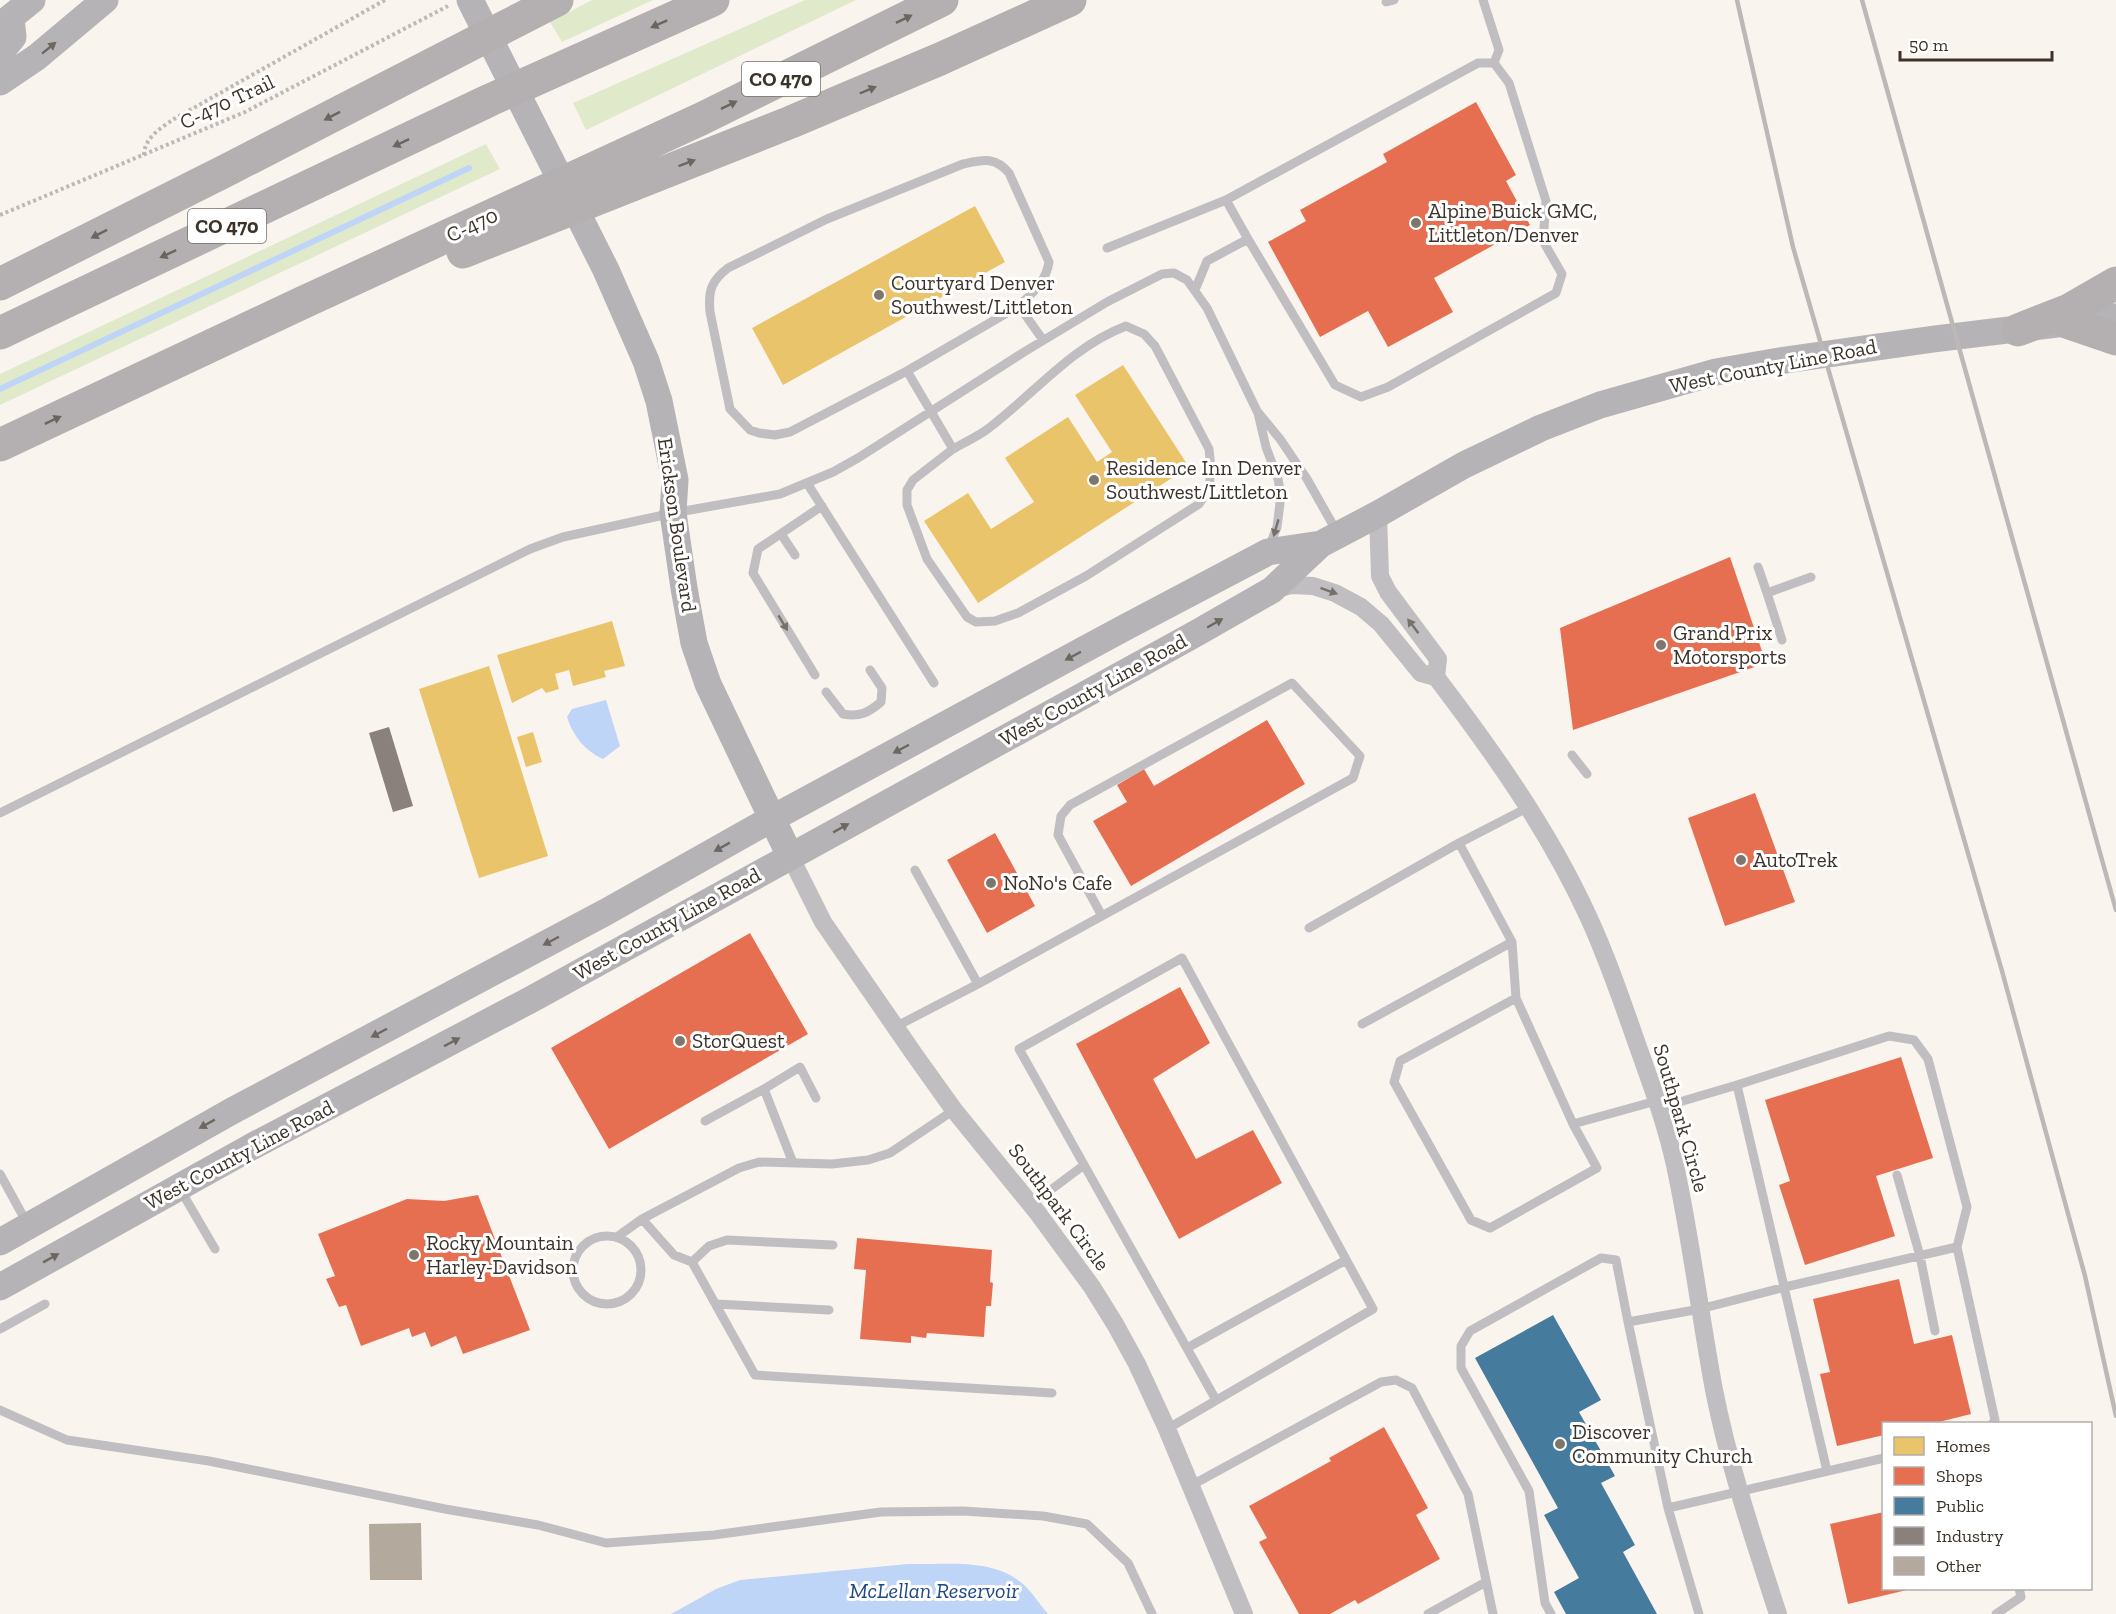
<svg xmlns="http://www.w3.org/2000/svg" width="2116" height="1614" font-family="'Zilla Slab',serif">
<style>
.green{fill:#e0eacb}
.water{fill:#bfd5f7}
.homes{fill:#e9c46a}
.shops{fill:#e76f51}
.public{fill:#457b9d}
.industry{fill:#8a817c}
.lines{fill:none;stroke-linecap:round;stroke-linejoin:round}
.stream{stroke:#bfd5f7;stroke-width:6}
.building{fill:#b4a99d}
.path{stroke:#bcb9b9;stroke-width:4;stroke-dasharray:3 3;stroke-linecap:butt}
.lane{stroke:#c0bec0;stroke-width:9}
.street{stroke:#c0bec0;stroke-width:18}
.secondary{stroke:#b6b3b6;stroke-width:27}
.highway{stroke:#b4b0b2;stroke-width:33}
.rail{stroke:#bbb8b7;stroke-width:4.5}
.oneway{fill:#6c645f}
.oneway2{fill:#6d6661}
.oneway3{fill:#77716c}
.poi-dot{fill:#7e766d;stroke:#fff;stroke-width:2}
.labels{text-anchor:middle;stroke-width:6;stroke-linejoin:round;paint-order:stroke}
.shield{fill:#fff;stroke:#767068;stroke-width:1.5}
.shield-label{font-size:20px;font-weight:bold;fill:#3c3228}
.street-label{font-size:21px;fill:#3c3228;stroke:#fff}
.poi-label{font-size:21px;fill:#3c3228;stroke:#fff;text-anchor:start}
.water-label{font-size:22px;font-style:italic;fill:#1f4985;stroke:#fff}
</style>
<rect width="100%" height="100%" fill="#faf4ee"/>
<path class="green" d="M592,0h61l-91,42 -12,-20z
M805,0h51l-270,130 -13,-27z
M486,144l14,25 -500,236v-31z"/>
<path class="water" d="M606,700l14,46 -17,13c-18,-8 -30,-23 -36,-42l5,-8z
M908,1564c38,1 86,-7 116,21 9,8 16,20 24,29h-377l45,-25 24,-9z"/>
<path class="homes" d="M975,206l30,56 -222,123 -31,-57z
M1123,365l66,102 -211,136 -54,-82 44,-28 23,36 43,-27 -29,-44 63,-41 29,45 15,-10 -37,-57z
M612,621l13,45 -21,5 2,6 -33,9 -4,-16 -14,4 4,15 -13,4 -4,-5 -30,15 -15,-48z
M489,666l59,190 -69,22 -60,-189z
M533,732l9,30 -16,5 -9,-30z"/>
<path class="shops" d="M1476,102l40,73 -10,6 24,44 -96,53 19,34 -65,35 -20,-36 -48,26 -52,-95 38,-21 -6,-11 87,-48 -4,-8z
M1730,557l36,106 -193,67 -13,-102z
M1267,720l38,64 -174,102 -38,-65 34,-19 -10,-17 27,-16 10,17z
M1755,793l40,109 -70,24 -37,-108z
M995,833l40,73 -48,27 -40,-73z
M750,933l58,101 -199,115 -58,-101z
M1180,987l30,56 -57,36 43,80 57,-29 29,53 -103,56 -103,-195z
M1901,1057l32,101 -57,18 19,60 -90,29 -26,-80 11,-4 -25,-81z
M478,1195l52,135 -67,24 -7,-18 -25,11 -6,-15 -13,5 -3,-9 -48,18 -15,-41 -7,2 -13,-28 9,-3 -17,-42 89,-35 37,2z
M857,1238l135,12 -2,32 3,1 -2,23h-5l-2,31 -57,-4 -1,5 -15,-2v7l-51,-4 6,-69 -12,-1z
M1899,1279l15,65 38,-9 19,79 -40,10h-47v11l-47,11 -17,-72 10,-2 -17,-73z
M1384,1427l44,81 -12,7 24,44 -82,45 -3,-4 -25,14h-31l-40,-72 8,-4 -18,-32 82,-45 -2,-3z
M1884,1512v76l27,1 -63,15 -18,-80z"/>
<path class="public" d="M1553,1315l48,85 -22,12 36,64 -14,7 34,62 -12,7 34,62h-91l-12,-22 25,-14 -35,-63 14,-7 -83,-150z"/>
<path class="industry" d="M389,727l24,79 -20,6 -24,-79z"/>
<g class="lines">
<path class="stream" d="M0,389l469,-221"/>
</g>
<path class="building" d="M421,1523l1,57h-52l-1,-56z"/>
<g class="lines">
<path class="path" d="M144,155c0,-17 18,-28 30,-36l211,-119
M0,215l245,-103 203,-106"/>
<path class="lane" d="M1483,0l16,50 -5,13
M1386,2l8,-2
M1107,248l119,-48
M1195,290l12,-29 41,-22 87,146 26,12 27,-10 168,-94 6,-19 -19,-33 3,-40 -37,-118 -15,-20h-16l-252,137 22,39
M907,371l-117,61 -15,3 -16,-2 -9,-3 -20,-21 -20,-97c-2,-21 1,-31 18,-44l99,-49 136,-55c19,-4 32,-8 46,9l40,89c-3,20 -16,30 -30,44
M1258,413l8,34 12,32 3,16 -4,32 -8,20
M953,449c12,-7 26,-13 36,-21 46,-35 82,-81 137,-102l18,8 11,12 54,103 2,20 -2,20 -10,15 -113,72 -68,37 -23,8 -19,1 -9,-5 -40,-58 -20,-54v-15l6,-10 40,-31 -46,-78 112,-65 24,34
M807,483l127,200
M781,534l14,21
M1758,567l9,26
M1782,640l-15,-47 44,-16
M815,675l-62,-102 5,-24 64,-43
M826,692l17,22c17,3 25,-1 38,-12l1,-14 -12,-18
M1572,755l15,19
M0,813l530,-264 33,-12 110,-24 107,-19 53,-22 25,-14 166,-106 83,-50 55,-28 12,-1 13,7 20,28 50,103 23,28 27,40 30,53
M915,870l63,114
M1309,928l150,-85
M1516,998l-4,-56 -53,-99 70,-36
M1362,1024l150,-82
M895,1027l83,-43 375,-206 7,-22 -68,-73 -222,122 -9,11 -3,19 44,81
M1737,1085l90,386
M764,1089l36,-22 16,31
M1659,1108l78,-23 152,-49 25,4 14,19 39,148 -10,40
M705,1121l59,-32 29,74
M1573,1124l-57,-126 -116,63 -6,21 77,138 19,8 107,-60 -24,-44 83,-23
M0,1174l28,51
M1897,1175l23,81 15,75
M180,1189l35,60
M1032,1204l52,-39
M642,1219l32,36 18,7 63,113 297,18
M573 1270a34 34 0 1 1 68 0a34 34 0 1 1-68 0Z
M617,1237l25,-18 97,-51 20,-6 73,2 36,-4 22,-7 64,-43
M692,1262l17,-16 18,-6 106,5
M716,1304l113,6
M0,1329l45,-25
M1187,1348l159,-88
M0,1410l67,30 142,21 236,48 93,16 68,18 108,-8 167,-23 82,-1 80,5 44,8 41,39 24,51
M1167,1429l206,-120 -191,-351 -163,91 197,351
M1884,1458l-216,50 -40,-186 72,-13 85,-22 172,-40 38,173 -3,4
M1192,1485l189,-103 15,-2 16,8 56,106 25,120
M1668,1508l31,106
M1428,1614l58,-32
M1551,1614l-6,-11 -16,-112 -68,-123v-22l9,-15 131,-73 15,2 12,62
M1996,1614l25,-17 -2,-9"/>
<path class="street" d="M1378,514l2,62 8,16 50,67 -2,18
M1273,590l18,-5 22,1 22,7 26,14 20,17 40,49 15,4c57,75 112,152 152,239 19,41 34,85 49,128 14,39 29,80 38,121 16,74 25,150 39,225 15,76 40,150 64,224
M790,856l33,66 91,132 40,56 83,102 55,75 23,37 22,40 30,65 77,185"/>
<path class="secondary" d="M470,0l136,270 40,91 13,40 16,79 -2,33 11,75 10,55 14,41 82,172
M0,26l32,-26
M0,53l13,-16 -2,-19
M0,82l37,-25 68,-57
M0,1242l232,-131 374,-199 167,-94 351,-190 144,-76 53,-8
M0,1287l251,-140 281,-148 663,-365 77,-44 49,-46 57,-30 86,-49 77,-37 59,-23 116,-33 63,-11 155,-22 182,-22"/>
<path class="highway" d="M463,252l328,-130 149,-63 130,-59
M0,284l227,-114 330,-170
M2069,323l47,16
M2018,330l51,-20 47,-27
M0,333l490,-233 223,-100
M0,445l304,-143 397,-183 241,-119"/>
<path class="rail" d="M1737,0l56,247 209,724 83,305 31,140
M1862,0l254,910"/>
</g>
<defs><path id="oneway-solid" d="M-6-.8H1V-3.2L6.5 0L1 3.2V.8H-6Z" transform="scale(1.5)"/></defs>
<g class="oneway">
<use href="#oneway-solid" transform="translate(904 19) rotate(-26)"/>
<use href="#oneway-solid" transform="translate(659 24) rotate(156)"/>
<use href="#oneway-solid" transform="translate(868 90) rotate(-23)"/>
<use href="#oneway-solid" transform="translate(729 105) rotate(-26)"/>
<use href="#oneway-solid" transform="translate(332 116) rotate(153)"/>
<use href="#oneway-solid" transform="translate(401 143) rotate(155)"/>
<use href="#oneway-solid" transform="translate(687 163) rotate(-21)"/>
<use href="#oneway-solid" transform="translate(99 234) rotate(153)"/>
<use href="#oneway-solid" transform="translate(168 254) rotate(155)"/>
<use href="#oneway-solid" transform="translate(53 420) rotate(-25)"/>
</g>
<g class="oneway2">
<use href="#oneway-solid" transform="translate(49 48) rotate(-39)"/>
<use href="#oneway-solid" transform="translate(1215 623) rotate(-30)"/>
<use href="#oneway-solid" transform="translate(1073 656) rotate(152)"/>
<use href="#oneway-solid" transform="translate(901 749) rotate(152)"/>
<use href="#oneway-solid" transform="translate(841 828) rotate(-29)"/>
<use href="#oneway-solid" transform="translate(722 847) rotate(151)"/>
<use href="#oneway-solid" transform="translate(551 941) rotate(152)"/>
<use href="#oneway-solid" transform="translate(379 1033) rotate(152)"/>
<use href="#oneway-solid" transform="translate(452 1042) rotate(-28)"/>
<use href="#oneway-solid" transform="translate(207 1124) rotate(151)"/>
<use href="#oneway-solid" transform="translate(51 1258) rotate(-29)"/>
</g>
<g class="oneway3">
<use href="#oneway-solid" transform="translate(1276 528) rotate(106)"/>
<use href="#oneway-solid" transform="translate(1329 591) rotate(20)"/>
<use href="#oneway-solid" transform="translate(783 623) rotate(59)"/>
<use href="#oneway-solid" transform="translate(1413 626) rotate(-127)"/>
</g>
<g class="poi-dot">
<circle cx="1416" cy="223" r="6"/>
<circle cx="879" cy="295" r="6"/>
<circle cx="1094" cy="480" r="6"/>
<circle cx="1661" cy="645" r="6"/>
<circle cx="1741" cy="860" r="6"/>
<circle cx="991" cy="883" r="6"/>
<circle cx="680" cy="1041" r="6"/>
<circle cx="414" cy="1255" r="6"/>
<circle cx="1560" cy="1444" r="6"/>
</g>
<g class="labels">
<g class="shield">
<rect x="742" y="62" width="78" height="34" rx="4.5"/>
<rect x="188" y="209" width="78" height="34" rx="4.5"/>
</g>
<g class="shield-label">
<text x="781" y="86">CO 470</text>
<text x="227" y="233">CO 470</text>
</g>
<g class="street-label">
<text transform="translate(227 102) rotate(-25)" y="7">C-470 Trail</text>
<text transform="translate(472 225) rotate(-25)" y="7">C-470</text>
<text transform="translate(1773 366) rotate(-11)" y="7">West County Line Road</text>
<text transform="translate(677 525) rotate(82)" y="7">Erickson Boulevard</text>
<text transform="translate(1093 690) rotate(-29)" y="7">West County Line Road</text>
<text transform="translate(667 924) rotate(-29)" y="7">West County Line Road</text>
<text transform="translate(1681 1118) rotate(74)" y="7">Southpark Circle</text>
<text transform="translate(239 1155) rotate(-28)" y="7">West County Line Road</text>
<text transform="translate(1059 1207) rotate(53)" y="7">Southpark Circle</text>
</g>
<g class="poi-label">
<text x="1428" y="218">Alpine Buick GMC,<tspan x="1428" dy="24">Littleton/Denver</tspan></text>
<text x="891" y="290">Courtyard Denver<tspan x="891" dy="24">Southwest/Littleton</tspan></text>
<text x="1106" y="475">Residence Inn Denver<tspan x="1106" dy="24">Southwest/Littleton</tspan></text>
<text x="1673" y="640">Grand Prix<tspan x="1673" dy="24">Motorsports</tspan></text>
<text x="1753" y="867">AutoTrek</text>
<text x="1003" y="890">NoNo's Cafe</text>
<text x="692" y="1048">StorQuest</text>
<text x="426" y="1250">Rocky Mountain<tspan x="426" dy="24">Harley-Davidson</tspan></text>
<text x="1572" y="1439">Discover<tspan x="1572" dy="24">Community Church</tspan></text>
</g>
<g class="water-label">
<text x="934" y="1598">McLellan Reservoir</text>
</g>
</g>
<rect x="1882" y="1422" width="210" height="168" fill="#ffffff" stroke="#b1ada9" stroke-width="1.5"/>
<rect x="1894" y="1437" width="30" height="18" fill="#e9c46a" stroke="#b1ada9" stroke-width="1.5"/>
<text x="1936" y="1452" font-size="18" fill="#3c3228">Homes</text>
<rect x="1894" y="1467" width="30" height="18" fill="#e76f51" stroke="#b1ada9" stroke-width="1.5"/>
<text x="1936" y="1482" font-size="18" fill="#3c3228">Shops</text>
<rect x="1894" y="1497" width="30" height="18" fill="#457b9d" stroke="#b1ada9" stroke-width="1.5"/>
<text x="1936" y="1512" font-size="18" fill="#3c3228">Public</text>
<rect x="1894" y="1527" width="30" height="18" fill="#8a817c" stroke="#b1ada9" stroke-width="1.5"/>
<text x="1936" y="1542" font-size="18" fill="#3c3228">Industry</text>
<rect x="1894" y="1557" width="30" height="18" fill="#b4a99d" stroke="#b1ada9" stroke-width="1.5"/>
<text x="1936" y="1572" font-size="18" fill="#3c3228">Other</text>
<path d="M1900 51v9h152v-9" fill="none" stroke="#3c3228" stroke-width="3"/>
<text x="1909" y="51" font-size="18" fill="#3c3228" stroke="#ffffff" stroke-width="4.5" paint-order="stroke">50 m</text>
</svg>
